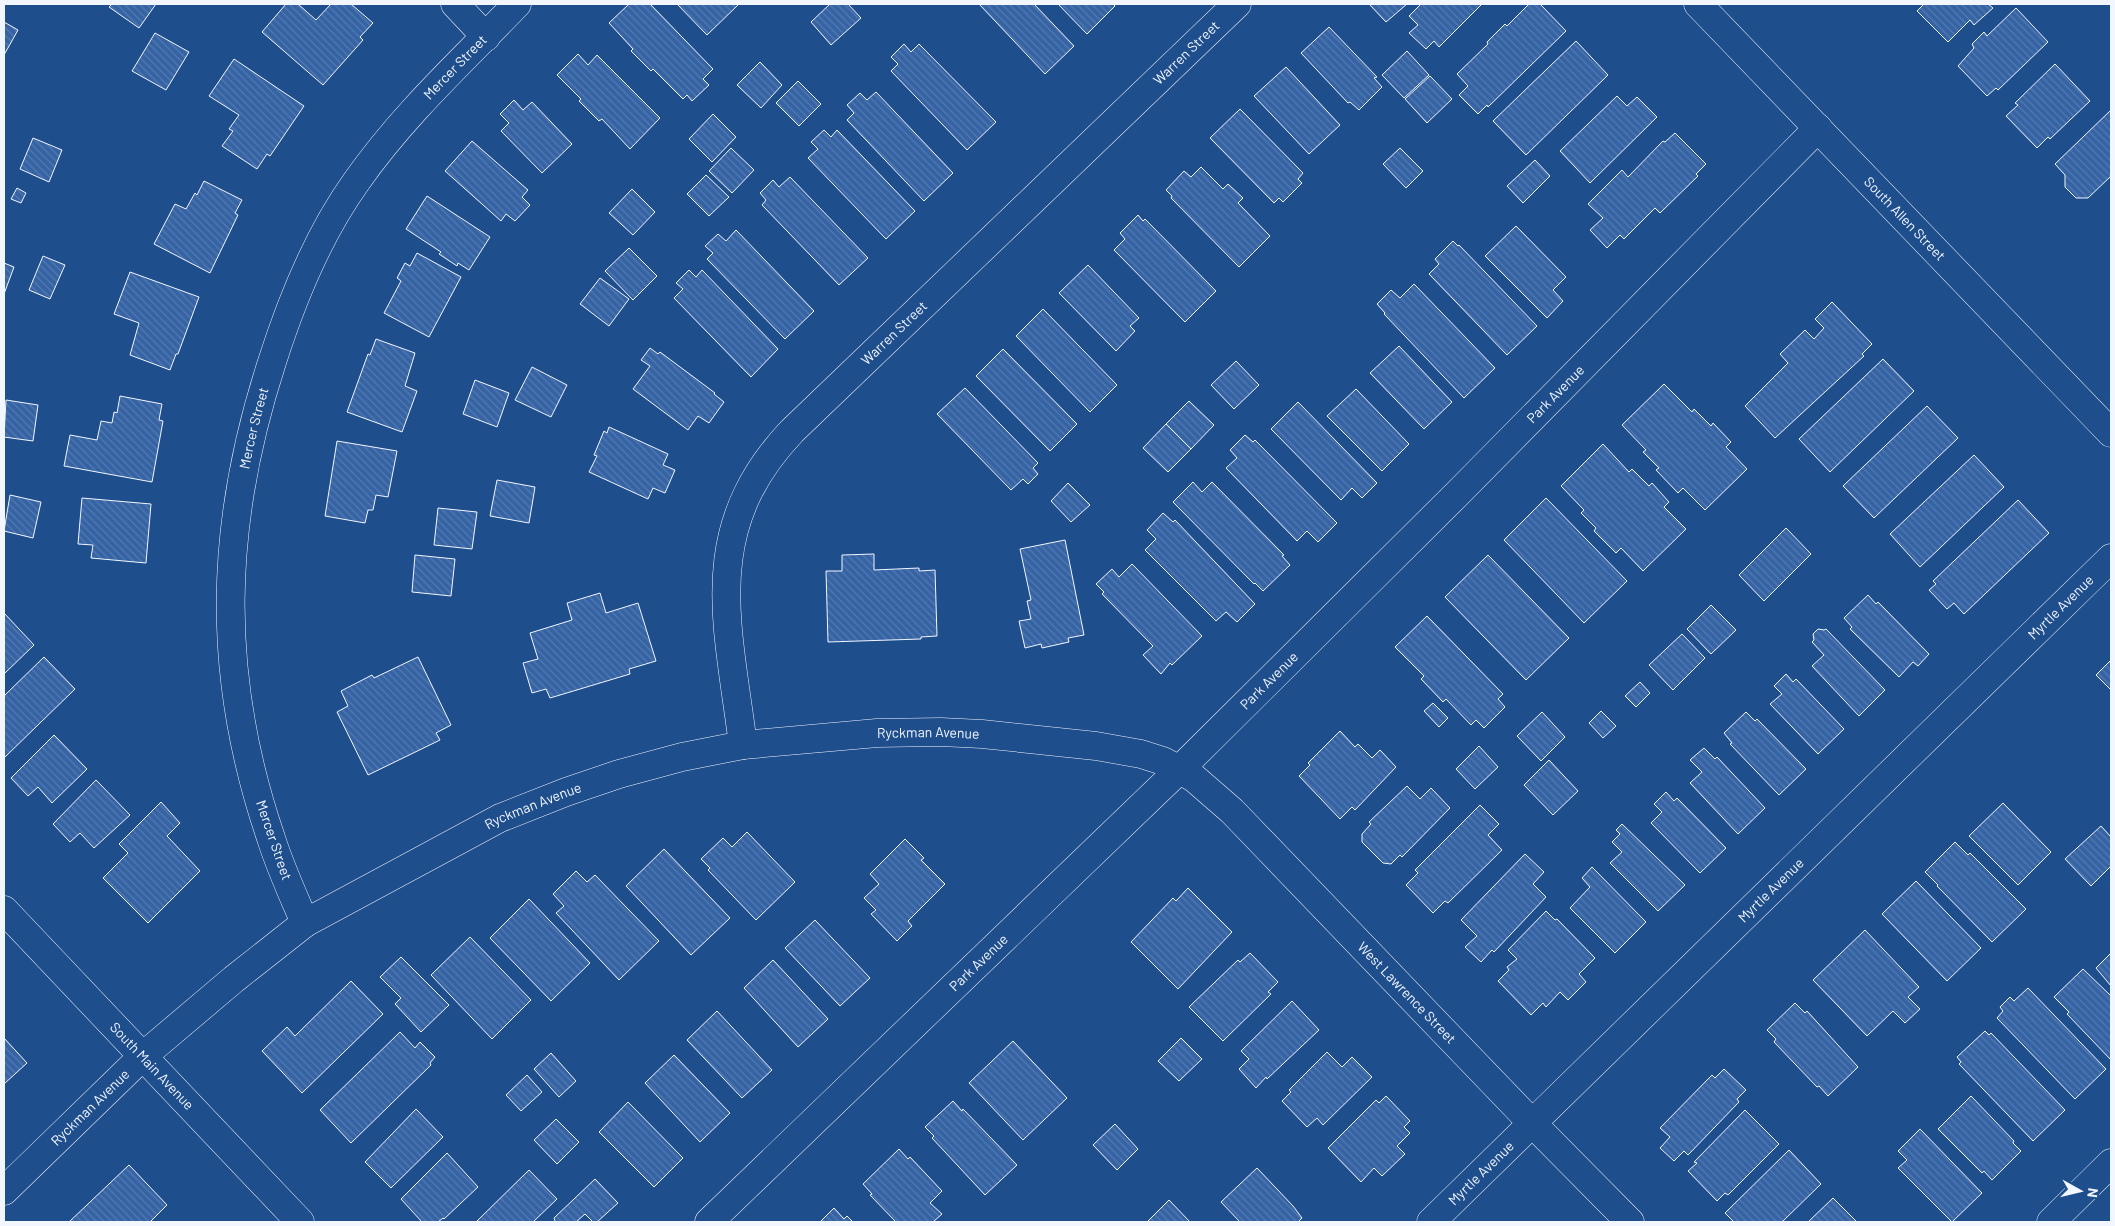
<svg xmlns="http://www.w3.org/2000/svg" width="2115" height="1226" font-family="Barlow,sans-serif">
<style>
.building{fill:url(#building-back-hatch);stroke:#f2f6ff}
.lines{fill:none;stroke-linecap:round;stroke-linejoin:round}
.minor-casing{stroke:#f2f6ff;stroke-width:29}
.minor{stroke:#1f4e8c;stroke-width:28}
.labels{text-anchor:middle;stroke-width:4;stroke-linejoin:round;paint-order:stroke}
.street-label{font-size:14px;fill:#f2f6ff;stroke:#1f4e8c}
</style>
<defs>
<pattern id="building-back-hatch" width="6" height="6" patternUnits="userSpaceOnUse" patternTransform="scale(1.25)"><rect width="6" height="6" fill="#3563a3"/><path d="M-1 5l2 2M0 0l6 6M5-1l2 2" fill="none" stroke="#537ab1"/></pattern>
</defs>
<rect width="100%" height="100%" fill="#1f4e8c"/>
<path class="building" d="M112,4h44l-17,24 -30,-21z
M286,4h12l18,16 15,-16h20l22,19 -13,14 3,3 -40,45 -61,-53z
M629,4h21l63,65 -10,10 6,6 -17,16 -5,-6 -4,4 -30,-30 -2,2 -20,-20 2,-2 -24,-26z
M677,4h62l-32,31z
M830,4h18l13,14 -30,27 -20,-23z
M979,4h55l40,42 -29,28z
M1058,4h55l2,2 -28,28z
M1369,4h38l-21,18z
M1421,4h61l-43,43 -5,-6 -8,8 -17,-16 9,-8 -9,-9z
M1529,4h11l26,27 -78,76 -1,-2 -9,9 -19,-19 9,-9 -11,-12 31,-30 -1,-2 18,-18 2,2z
M1924,4h64l5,4 -19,17 -4,-5 -22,22 -31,-31z
M2016,8l32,34 -50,48 -2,-2 -9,8 -29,-30 16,-18 -2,-4 12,-12 3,4z
M4,22l14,8 -14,25z
M1329,27l48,50 -3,1 8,9 -23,23 -9,-8 -2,1 -47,-50z
M155,33l34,19 -23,38 -34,-19z
M1576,41l32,34 -82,80 -33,-34z
M904,44l7,8 8,-8 77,78 -29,28 -76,-79 7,-7 -7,-7z
M1407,51l22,24 -25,23 -22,-23z
M578,54l10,11 9,-10 63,63 -30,31 -28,-30 -3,2 -20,-20 2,-2 -24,-24z
M234,59l70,47 -34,50 -3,-2 -10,15 -35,-23 11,-15 -4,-2 10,-14 -30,-19z
M760,62l22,23 -21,23 -24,-23z
M2055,64l35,37 -40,38 -2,-2 -11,11 -31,-32 12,-11 -3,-2z
M1286,67l54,58 -31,29 -55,-58z
M1430,76l22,23 -25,24 -22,-24z
M798,81l23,23 -22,22 -23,-23z
M876,92l77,81 -29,28 -77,-81 7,-7 -7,-8 13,-12 7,7z
M1617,96l10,10 10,-9 20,20 -67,66 -30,-32z
M514,100l9,10 9,-8 40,42 -30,29 -41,-42 8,-8 -9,-9z
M1240,109l63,64 -5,6 4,4 -19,19 -4,-4 -5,5 -64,-65z
M2111,110v66l-23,22h-12l-11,-11v-12l-10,-11z
M713,114l23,23 -24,25 -23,-23z
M824,130l7,7 6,-7 78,81 -29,28 -78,-81 10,-9 -7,-7z
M1675,133l31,31 -10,10 2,2 -38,37 -5,-5 -31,31 -4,-4 -13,13 -17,-18 13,-12 -15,-14 34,-34 6,7 35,-36 2,1z
M33,138l29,12 -13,32 -29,-13z
M472,141l56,49 -6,7 8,8 -15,16 -9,-7 -5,7 -56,-50z
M731,148l23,22 -22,23 -23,-22z
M1400,148l23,23 -17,17 -23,-24z
M1535,160l15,16 -27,27 -16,-17z
M1201,167l22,22 5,-5 15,14 -5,5 32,33 -31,31 -68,-69 1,-2 -6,-6 18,-19 7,6z
M706,175l23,22 -20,19 -22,-22z
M790,177l78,81 -29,27 -77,-80 4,-5 -6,-7 13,-13 6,7z
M204,181l38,19 -7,13 3,2 -28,58 -56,-29 21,-40 11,5 9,-16 2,2z
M17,188l9,5 -5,10 -10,-4z
M632,189l23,23 -22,23 -24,-22z
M427,196l63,41 -21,33 -11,-7 -1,3 -18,-12 2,-2 -35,-23z
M1138,215l5,6 2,-2 71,72 -31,31 -71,-72 11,-11 -5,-6z
M1516,226l50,51 -13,13 10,11 -16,17 -62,-62z
M736,230l78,81 -29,28 -78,-80 6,-6 -8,-7 13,-12 8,7z
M1453,241l5,5 1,-1 78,81 -30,29 -78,-81 10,-10 -4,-5z
M629,248l28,28 -24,24 -28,-29z
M417,253l44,24 -32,60 -45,-24 17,-32 -4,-3 8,-15 5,3z
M43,256l22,9 -15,34 -21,-9z
M4,263l10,4 -10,27z
M1088,265l51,53 -9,8 5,5 -19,20 -57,-58z
M689,270l7,7 6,-7 76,79 -27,28 -77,-79 9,-9 -7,-6z
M130,272l69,25 -21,57h-2l-6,16 -40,-15 9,-32 -25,-9z
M600,278l29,21 -20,27 -29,-22z
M1414,284l81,84 -31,30 -80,-84 1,-1 -8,-9 14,-14 9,8z
M1832,302l40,42 -10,10 2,2 -89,82 -30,-32 43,-43 -8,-9 25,-24 9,9 10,-11 -9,-9z
M1043,309l74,76 -27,27 -74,-76z
M376,339l39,14 -10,33 12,5 -15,41 -55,-20 21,-58 2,1z
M1399,346l53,56 -28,27 -54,-56z
M650,348l8,6 2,-2 55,41 -1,1 10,8 -15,21 -11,-7 -10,14 -55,-41 17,-23 -9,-6z
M1003,349l74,75 -27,27 -74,-75z
M1883,359l31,32 -84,81 -31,-33z
M1236,361l23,24 -25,24 -23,-24z
M532,367l35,18 -16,32 -36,-17z
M475,380l34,13 -12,34 -34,-13z
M1664,384l28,28 2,-3 17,17 2,-3 18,19 -5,5 21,22 -42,41 -22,-22 -5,5 -22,-23 3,-2 -16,-16 3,-2 -24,-25z
M965,388l73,75 -5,5 5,6 -10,10 -5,-5 -12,11 -74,-76z
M1356,389l53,55 -27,27 -55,-55z
M120,396l42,8 -3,16 4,1 -11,61 -88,-16 6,-31 27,5 4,-19 11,2 2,-11 3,1z
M6,400l32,5 -5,36 -29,-4z
M1189,401l25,24 -23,24 -25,-25z
M1298,402l79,81 -15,15 -10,-10 -11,12 -70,-71z
M1927,406l31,32 -84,80 -31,-32z
M1166,424l25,25 -23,23 -25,-24z
M609,427l59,27 -5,11 12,5 -10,23 -12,-5 -5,11 -59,-27 8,-16 -3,-1 10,-24 3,2z
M1245,435l8,7 2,-2 82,83 -19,19 -11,-11 -10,10 -71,-73 11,-10 -7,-8z
M337,441l60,10 -9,46 -12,-2 -3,15h-5l-3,13 -40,-7z
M1603,444l26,28 3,-3 17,17 3,-3 17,19 -5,5 22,22 -43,42 -22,-23 -5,5 -22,-22 2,-3 -15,-15 3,-3 -23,-24z
M1974,455l30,32 -84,80 -30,-33z
M497,480l38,7 -6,36 -39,-7z
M1193,482l9,10 10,-10 72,73 -2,1 8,9 -27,26 -8,-8 -1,1 -81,-82z
M1068,483l22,22 -19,17 -20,-21z
M10,495l31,7 -8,36 -29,-7z
M82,498l69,6 -5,59 -55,-5 2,-13 -15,-1z
M1546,498l81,83 -43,42 -80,-83z
M2018,500l31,33 -85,81 -10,-11 -7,6 -18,-19 7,-6 -3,-3z
M438,508l39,4 -5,37 -38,-4z
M1163,513l10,9 2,-2 80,84 -18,18 -11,-10 -10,9 -71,-71 11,-11 -9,-9z
M1786,528l25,26 -47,47 -25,-26z
M1065,540l19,95 -16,3 1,4 -27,6 -1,-4 -16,4 -6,-27 12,-2 -4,-18 4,-1 -11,-51z
M874,554v16l45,-2v3l16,-1 2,66 -16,1v2l-93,3 -2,-71h16v-16z
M415,555l40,4 -4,37 -39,-4z
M1488,555l81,83 -43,42 -81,-83z
M1132,564l70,72 -30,29 -2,-2 -9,11 -18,-19 10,-9 -51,-52 2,-2 -8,-8 16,-15 7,8z
M600,593l6,20 32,-10 18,58 -27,8 1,5 -80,24 -4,-9 -14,4 -9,-30 15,-4 -8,-26 42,-13 -5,-17z
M1868,595l8,9 2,-2 51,52 -11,12 -5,-4 -14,15 -49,-48 2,-2 -8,-9z
M1711,605l25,25 -25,24 -24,-25z
M4,613l30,32 -30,29z
M1427,616l76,78 -5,5 7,8 -21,21 -8,-8 -5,5 -25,-26 -3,3 -22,-23 3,-3 -29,-29z
M1818,629l6,1 2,-1 59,61 -26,26 -47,-50 12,-11 -12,-13 2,-2 -1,-6z
M1682,634l23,24 -32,32 -24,-25z
M44,657l31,32 -71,69v-62z
M418,657l33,68 -15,8 4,7 -72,35 -31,-63 11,-6 -7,-15 31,-16 2,3z
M2111,660v30l-15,-15z
M1786,674l7,8 3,-3 48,50 -26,25 -48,-50 12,-10 -8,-8z
M1640,682l10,11 -14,14 -11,-11z
M1433,703l15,15 -9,9 -15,-16z
M1601,711l15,15 -13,12 -14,-15z
M1542,712l23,25 -24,24 -24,-25z
M1746,712l9,9 2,-2 49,50 -27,26 -49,-51 2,-1 -8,-10z
M1340,731l15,16 3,-3 14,14 8,-8 16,17 -41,43 -3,-3 -12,12 -41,-43 11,-11 -2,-2z
M54,735l33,34 -35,34 -14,-16 -10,9 -17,-18z
M1479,746l19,21 -23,22 -19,-20z
M1704,748l11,11 2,-2 48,51 -27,26 -48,-51 12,-11 -12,-12z
M1549,760l29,31 -25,24 -29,-30z
M96,780l34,35 -36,33 -14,-15 -10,9 -17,-18z
M1407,786l13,13 11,-11 19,20 -48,49 -2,-2 -9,9 -8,-1 -21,-21v-8l9,-10 -2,-2z
M1666,792l8,9 3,-3 49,50 -26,25 -49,-50 11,-11 -8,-8z
M161,802l19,21 -13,13 33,35 -52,52 -45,-45 25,-25 -9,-9z
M2003,803l48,49 -33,33 -49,-49z
M1480,805l19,19 -11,11 14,15 -54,53 -3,-2 -12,12 -27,-28 12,-12 -3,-3z
M1622,824l63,61 -27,26 -48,-48 12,-11 -10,-10 8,-8 -4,-4z
M2101,826l10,11v29l-20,20 -26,-27z
M747,832l48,50 -39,38 -48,-50 2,-2 -9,-9 22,-21 9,9z
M905,839l19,19 -3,2 24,24 -37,37 4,5 -15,15 -26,-27 5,-4 -12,-12 15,-14 -9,-10z
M1955,842l13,13 2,-2 56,56 -34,33 -55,-56 1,-1 -13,-13z
M664,849l66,69 -39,37 -65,-69z
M1525,854l19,18 -11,12 13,13 -52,55 -2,-2 -11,12 -16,-15 12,-11 -16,-16z
M1592,867l54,55 -31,31 -45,-45 20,-21 -8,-9z
M576,871l11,11 8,-7 64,66 -40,39 -63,-67 8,-7 -11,-12z
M1916,881l65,67 -34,33 -65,-67z
M1188,888l44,44 -54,57 -47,-47 42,-44 3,3z
M529,899l61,64 -39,38 -61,-63z
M1546,911l9,9 2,-1 38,39 -16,16 7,8 -18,18 -8,-8 -14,15 -3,-4 -12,12 -33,-34 11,-11 -2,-3 10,-8 -9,-9z
M815,920l55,58 -30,28 -55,-58z
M1865,930l54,57 -11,10 12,12 -15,14 -12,-12 -26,25 -54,-56z
M470,937l61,63 -39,39 -61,-64z
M1250,953l28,29 -10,10 3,2 -48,47 -34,-34 49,-47 2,2z
M2111,953v33l-15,-18z
M401,957l48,48 -28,27 -26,-28 6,-6 -21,-21z
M773,960l55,59 -30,28 -54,-59z
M2083,969l28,27v64l-44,-46 2,-2 -15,-15z
M351,981l32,33 -81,79 -40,-42 25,-24 8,9z
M2028,988l78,81 -31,30 -78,-81 6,-7 -3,-4 10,-10 4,4z
M1292,1001l27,29 -52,49 -1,-2 -10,11 -17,-19 10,-10 -8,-8z
M1795,1003l10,10 2,-2 51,56 -30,29 -9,-10 -2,1 -43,-45 2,-3 -9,-9z
M717,1011l55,59 -30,28 -55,-58z
M1985,1031l4,4 2,-2 74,77 -32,31 -74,-77 2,-2 -4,-5z
M400,1032l15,16 5,-6 15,15 -5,6 1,2 -80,78 -31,-33z
M4,1038l23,25 -23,21z
M1181,1038l21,21 -23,22 -21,-20z
M1013,1041l54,57 -44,42 -54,-57z
M1327,1052l15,15 10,-10 20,20 -49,48 -6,-7 -10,9 -25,-26 9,-9 -2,-2z
M551,1053l25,28 -17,16 -25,-28z
M674,1055l56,58 -30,29 -55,-59z
M1724,1069l22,21 -9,9 2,3 -51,53 -4,-4 -10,10 -14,-13 10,-11 -10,-9 52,-53 3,3z
M527,1075l15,17 -21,19 -15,-16z
M1386,1096l24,25 -6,6 6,6 -13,13 8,8 -23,22 -8,-8 -13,14 -33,-34 48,-48 3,3z
M1971,1096l43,45 -1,2 8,8 -29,29 -8,-9 -2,2 -44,-44z
M953,1101l9,10 1,-2 54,56 -32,30 -53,-57 2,-2 -9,-9z
M628,1102l55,56 -29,29 -55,-55z
M416,1109l27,28 -52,51 -26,-26z
M1745,1110l34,34 -51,51 -3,-2 -8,8 -29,-30 9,-8 -3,-1z
M556,1119l23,23 -22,22 -23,-24z
M1115,1124l23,25 -21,21 -24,-25z
M1920,1129l62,64 -30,29 -54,-54 9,-8 -9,-9z
M899,1149l9,10 2,-2 32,34 -12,12 12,11 -9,8h-37l-26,-27 2,-1 -9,-10z
M1789,1150l32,34 -39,38h-48l-9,-9z
M447,1153l31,34 -34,32 -1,-1 -5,4h-16l-21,-23z
M129,1165l38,40 -17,17h-81z
M1257,1168l36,38 9,12 -4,4h-58l-19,-20z
M529,1170l28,29 -24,23h-57z
M595,1179l23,24 -21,19h-4l-8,-8 -9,8h-22l1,-1 -1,-3z
M1833,1198l24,24h-49z
M1169,1200l21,22h-43z
M834,1208l10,11 3,-3 6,6h-33z"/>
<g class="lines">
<defs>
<g id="minor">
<path d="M455,4l31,33"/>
<path id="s1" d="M1698,4l413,429"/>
<path id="s2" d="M743,745c-15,-121 -45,-215 49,-314l445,-427"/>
<path id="s3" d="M4,910l296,312"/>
<path id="s4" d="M305,923c-12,-28 -25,-56 -34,-85 -56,-164 -52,-313 1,-476 20,-63 46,-127 84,-180 46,-66 106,-121 161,-178"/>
<path id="s5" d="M4,1191l139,-135 91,-77 71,-56 195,-105 66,-26 53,-18 63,-17 61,-12 134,-12 64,-1 41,2 114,12 45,8 22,7 31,17 38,33 301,313 97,98"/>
<path id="s6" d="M709,1222l471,-453 277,-275 361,-366"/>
<path id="s7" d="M1431,1222l680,-664"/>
<path d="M2051,1222l60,-59"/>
</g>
</defs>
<use href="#minor" class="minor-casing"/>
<use href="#minor" class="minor"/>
</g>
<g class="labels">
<g class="street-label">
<text dy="5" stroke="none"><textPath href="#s2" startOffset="879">Warren Street</textPath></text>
<text dy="5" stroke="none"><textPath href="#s4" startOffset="928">Mercer Street</textPath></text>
<text dy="5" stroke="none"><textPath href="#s1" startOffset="298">South Allen Street</textPath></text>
<text dy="5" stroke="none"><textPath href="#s2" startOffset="474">Warren Street</textPath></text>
<text dy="5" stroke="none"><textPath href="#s6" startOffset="1184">Park Avenue</textPath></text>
<text dy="5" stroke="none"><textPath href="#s4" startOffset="508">Mercer Street</textPath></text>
<text dy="5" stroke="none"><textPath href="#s7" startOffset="880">Myrtle Avenue</textPath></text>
<text dy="5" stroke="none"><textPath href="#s6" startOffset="779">Park Avenue</textPath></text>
<text dy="5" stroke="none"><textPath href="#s5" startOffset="1065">Ryckman Avenue</textPath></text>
<text dy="5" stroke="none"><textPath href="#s5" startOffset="660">Ryckman Avenue</textPath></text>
<text transform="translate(274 840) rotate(71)" y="5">Mercer Street</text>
<text dy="5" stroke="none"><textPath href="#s7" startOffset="475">Myrtle Avenue</textPath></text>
<text dy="5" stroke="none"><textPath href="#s6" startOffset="374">Park Avenue</textPath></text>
<text dy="5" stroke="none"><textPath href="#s5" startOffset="1640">West Lawrence Street</textPath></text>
<text dy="5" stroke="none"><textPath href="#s3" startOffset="215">South Main Avenue</textPath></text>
<text dy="5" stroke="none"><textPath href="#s5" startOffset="120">Ryckman Avenue</textPath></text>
<text dy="5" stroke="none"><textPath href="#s7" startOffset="70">Myrtle Avenue</textPath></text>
</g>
</g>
<rect width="2115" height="1226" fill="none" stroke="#f2f6ff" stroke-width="10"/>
<g transform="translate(2080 1191) rotate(98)" stroke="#1f4e8c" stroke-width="4" paint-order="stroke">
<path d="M0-4L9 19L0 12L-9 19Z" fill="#f2f6ff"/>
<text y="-8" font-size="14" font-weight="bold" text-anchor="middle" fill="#f2f6ff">N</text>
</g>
</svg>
